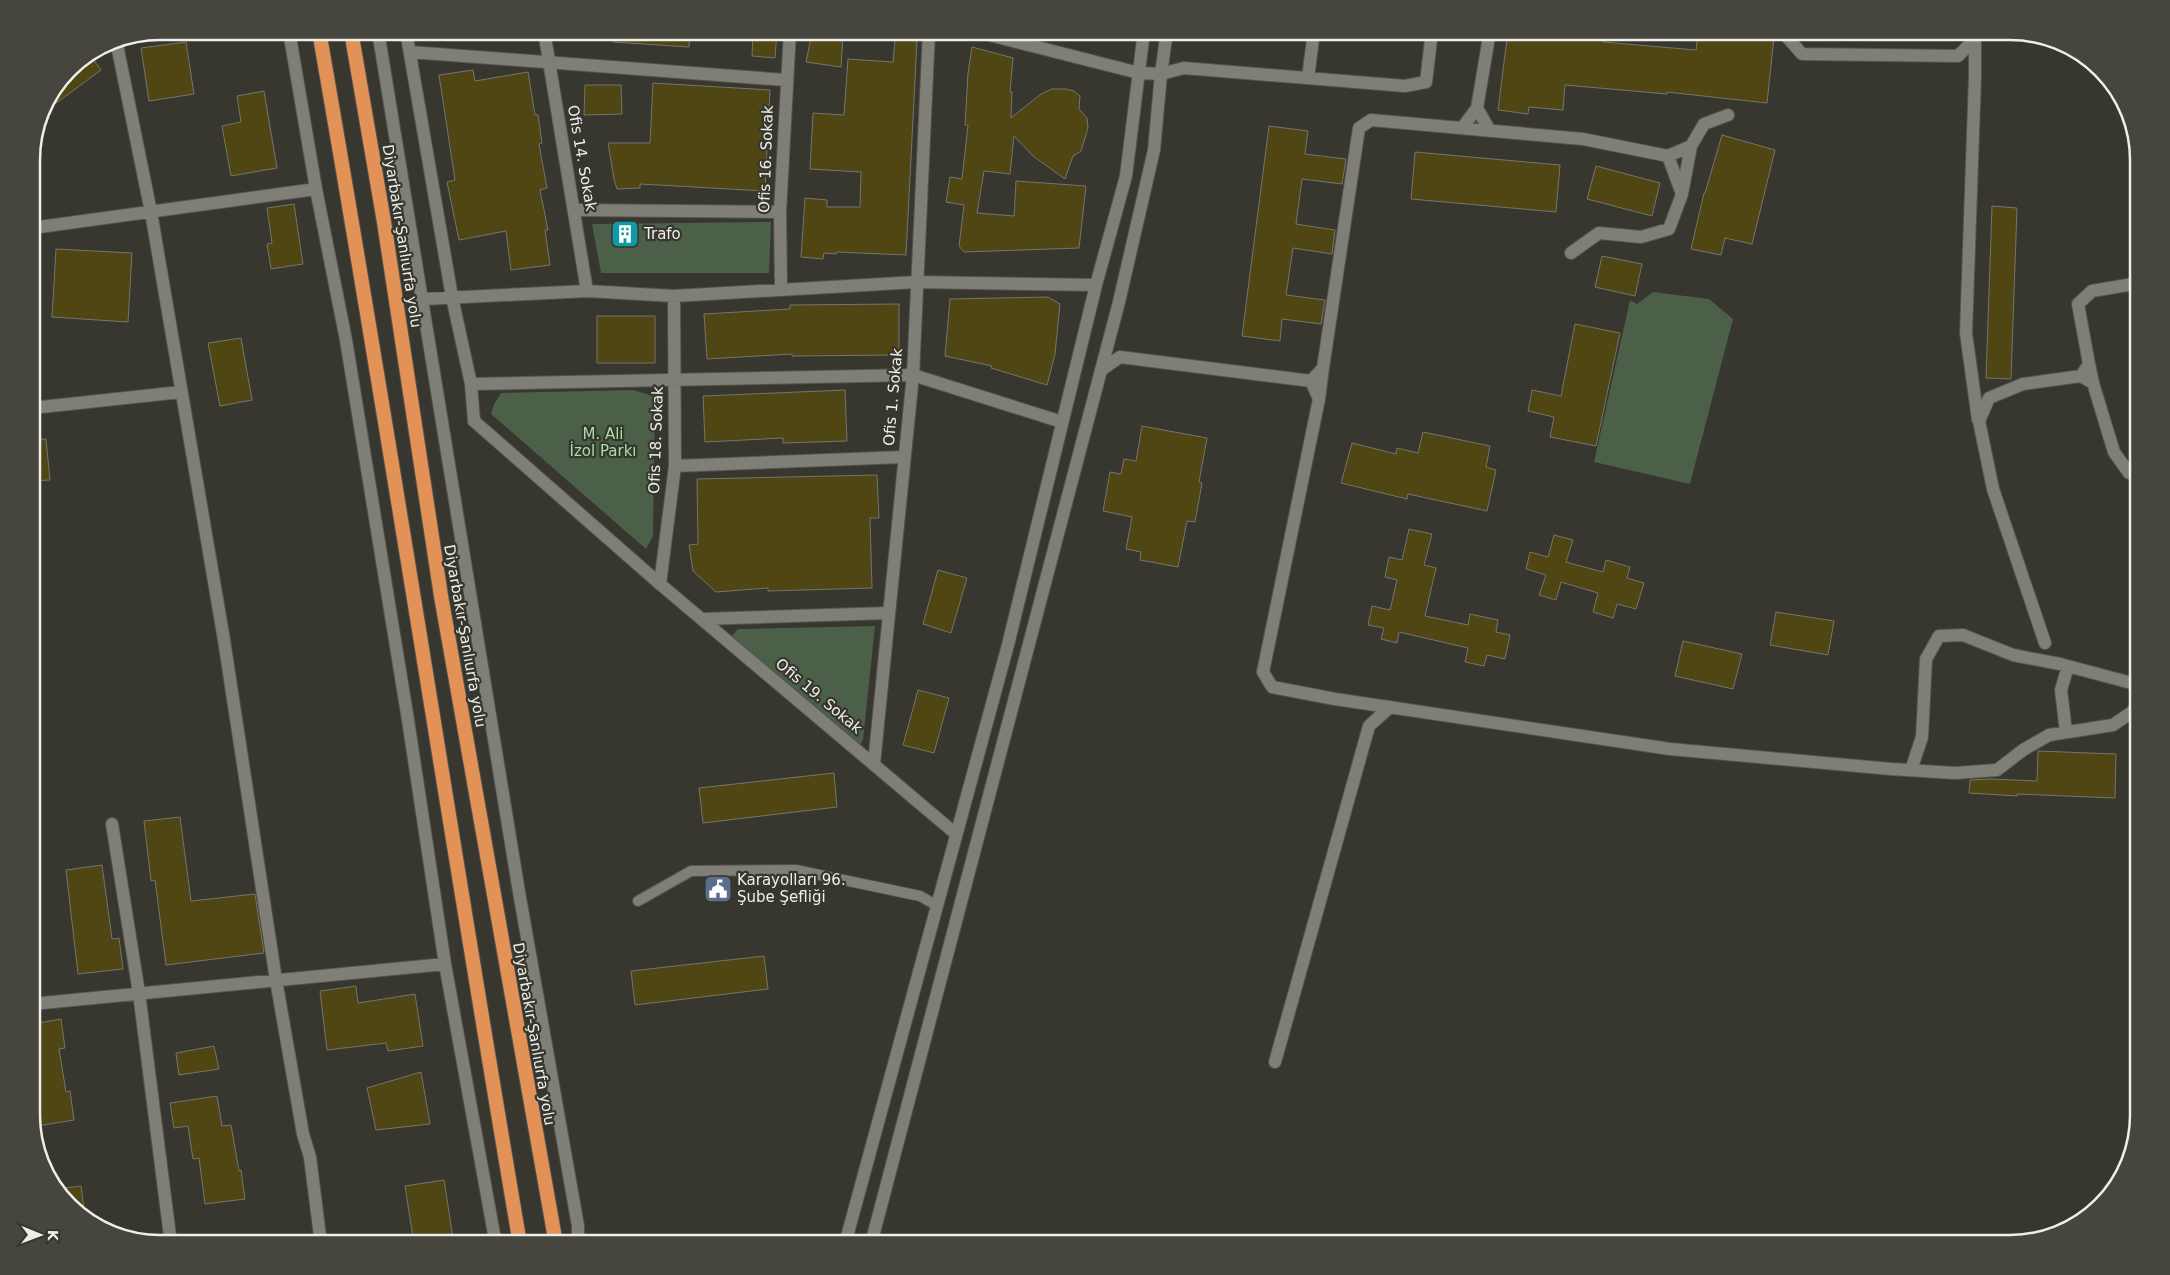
<svg xmlns="http://www.w3.org/2000/svg" width="2170" height="1275" font-family="'DejaVu Sans',sans-serif">
<style>
.green{fill:#4b5f49}
.building{fill:#4f4614;stroke:#76756d}
.lines{fill:none;stroke-linecap:round;stroke-linejoin:round}
.service-casing{stroke:#54544e;stroke-width:12}
.pedestrian-casing{stroke:#54544e;stroke-width:14}
.minor-casing{stroke:#54544e;stroke-width:14}
.tertiary-casing{stroke:#54544e;stroke-width:14}
.secondary-casing{stroke:#54544e;stroke-width:14}
.trunk-casing{stroke:#54544e;stroke-width:16}
.service{stroke:#807f77;stroke-width:10}
.pedestrian{stroke:#807f77;stroke-width:12}
.minor{stroke:#807f77;stroke-width:12}
.tertiary{stroke:#807f77;stroke-width:12}
.secondary{stroke:#807f77;stroke-width:12}
.trunk{stroke:#e29256;stroke-width:14}
.labels{text-anchor:middle;stroke-width:4.5;stroke-linejoin:round;paint-order:stroke}
.street-label{font-size:15px;fill:#efefea;stroke:#37362f}
.poi-label{font-size:15px;fill:#efefea;stroke:#37362f;text-anchor:start}
.park-label{font-size:15px;fill:#a8dfa3;stroke:#37362f}
.rim{fill:none;stroke:#efefea;stroke-width:2.5}
</style>
<rect width="100%" height="100%" fill="#37362f"/>
<path class="green" d="M771,222l-2,51h-168l-9,-49z
M1653,292l56,7 24,20 -43,165 -96,-22 36,-162 7,4z
M634,390l21,7 -2,139 -7,13 -155,-135 3,-10 7,-11z
M875,626l-12,114 -4,6 -128,-109 7,-8z"/>
<path class="building" d="M614,31h76l-1,16 -76,-5z
M753,31h24l-2,27 -23,-2z
M1508,31h31l-1,5 39,4 1,-9h26l-1,11 93,8 2,-19h25l51,6 -7,66 -100,-11v2l-102,-9 -2,25 -34,-3 -1,7 -30,-4z
M812,33l31,3 -2,31 -35,-5z
M895,39l22,2 -11,214 -69,-3 -1,2 -12,-1 -1,6 -22,-2 4,-59 22,2v7h33l1,-35 -51,-3 3,-56 31,2 4,-56 45,3z
M186,42l8,52 -45,7 -8,-53z
M972,47l41,11 -3,34h2l-1,26 30,-24 11,-5h14l8,2 6,5 -1,13 8,9 1,10 -7,23 -8,5 -8,23 -32,-23 -19,-20 -4,38 -26,-3 -7,42 37,3 2,-35 70,5 -7,62 -115,4 -5,-6 5,-41 -18,-3 4,-25 12,2 6,-54h-3l3,-52z
M90,55l11,15 -61,45 1,-5 28,-41z
M473,70l2,11 53,-9 7,43h3l4,28 -3,1 8,44 -7,2 8,40h-3l5,35 -39,5 -5,-39 -47,9 -12,-58 8,-2 -16,-105z
M653,83l117,7 -5,101 -125,-7v4l-23,1 -3,-10 -6,-36h42z
M585,85h36l1,29 -38,1z
M264,91l13,77 -46,8 -9,-50 19,-4 -4,-26z
M1269,126l39,5 -3,23 41,5 -4,25 -40,-5 -6,45 39,6 -3,24 -39,-6 -7,47 39,5 -4,24 -39,-5 -2,22 -38,-5z
M1722,135l53,15 -23,94 -27,-6 -4,17 -30,-6 13,-56h1z
M1415,152l145,13 -4,47 -145,-13z
M1596,166l64,17 -8,33 -65,-17z
M294,204l9,60 -32,5 -4,-25 5,-1 -5,-35z
M1992,206l25,2 -6,171 -25,-1z
M636,224l1,20 -22,1 -1,-20z
M56,249l76,4 -4,69 -76,-5z
M1602,256l40,8 -7,32 -40,-9z
M1048,297l12,7 -5,50 -8,31 -56,-17 1,-2 -47,-10 5,-57z
M899,304v51l-107,1v-2l-85,5 -3,-45 86,-5v-4z
M597,316h58v47h-58z
M1575,324l45,9 -24,113 -46,-9 4,-20 -26,-6 4,-21 29,6z
M241,338l11,62 -32,6 -12,-63z
M845,390l2,51 -64,2v-5l-78,4 -2,-46z
M1142,426l65,12 -8,44 3,1 -7,39 -8,-1 -9,46 -38,-7 1,-8 -15,-3 6,-32 -29,-6 7,-39 11,2 3,-15 12,2z
M1423,432l67,14 -4,21 10,3 -9,41 -79,-17 -1,5 -66,-16 11,-40 44,11 1,-6 21,5z
M46,439l4,41 -18,1v-41z
M877,475l2,43h-9l2,70 -104,3v-3l-52,4 -23,-21 -4,-26 9,-1 -1,-65z
M1409,529l23,5 -8,31 12,3 -11,48 43,9 2,-11 28,6 -2,12 14,3 -5,24 -18,-4 -3,11 -19,-4 3,-14 -69,-16 -2,11 -16,-4 3,-11 -16,-3 4,-19 18,4 7,-30 -12,-3 4,-20 13,3z
M1554,535l19,5 -7,22 37,10 3,-12 24,7 -3,11 17,5 -8,26 -19,-5 -4,14 -20,-6 5,-19 -37,-11 -5,18 -17,-5 7,-20 -20,-6 4,-17 18,5z
M938,570l29,8 -16,55 -28,-9z
M1776,612l58,9 -6,34 -58,-10z
M1683,641l59,13 -9,35 -58,-13z
M918,690l31,8 -15,55 -31,-8z
M2038,751l78,3 -1,44 -98,-4v2l-48,-3 1,-13 21,-1 46,2z
M834,773l3,34 -134,16 -4,-35z
M180,817l11,84 64,-7 9,59 -98,12 -11,-85 -4,1 -7,-60z
M102,865l10,74 7,-1 4,31 -45,5 -12,-104z
M764,956l4,33 -133,16 -4,-34z
M356,986l2,17 57,-9 8,52 -35,5 -2,-8 -59,7 -7,-59z
M61,1019l4,29 -6,1 7,43 4,-1 4,29 -37,6 -5,-32v-70z
M214,1046l5,23 -40,6 -3,-22z
M421,1072l9,52 -54,6 -9,-42z
M217,1096l5,30 9,-1 8,46 2,-1 4,29 -40,5 -6,-46 -6,1 -5,-33 -14,2 -4,-25z
M444,1180l10,64h-40l-9,-58z
M81,1186l4,30 -28,-27z"/>
<g class="lines">
<defs>
<path id="service" d="M638,901l53,-30 105,-1 124,26 16,9"/>
<path id="pedestrian" d="M474,421l186,163"/>
<path id="minor" d="M289,31l27,158 30,151 62,380 37,244 49,270 4,10
M378,31l141,861 59,334v18
M406,31l46,266 19,87 3,37
M974,31l165,42 22,1 23,-6 221,18 21,-4 6,-51
M1786,31l2,7 14,16 156,2 16,-16
M1975,31v46l-9,256 12,87
M116,40l35,172 73,428 52,340 27,154 7,23 11,87
M410,52l376,28
M1308,78l6,-47
M1477,108l13,-77
M1462,128l15,-20 13,23
M1668,156l14,38 9,-48
M575,210l205,2
M32,228l284,-39
M1571,253l28,-20 42,4 28,-8 13,-35
M781,288l-1,-76 10,-181
M674,296l1,170 -15,118 296,250
M424,299l163,-8 87,5 243,-14 179,3
M2089,364l-11,-60 14,-13 47,-8
M1101,370l19,-13 191,24 12,-13 36,-240 12,-8 212,19 85,17 23,-10 13,-22 24,-9
M1311,381l8,18 4,-31
M2093,383l21,69 15,21 10,-1
M471,384l442,-9 149,47
M1319,399l-56,273 9,15 63,12 335,50 221,20 64,4 42,-3 26,-20 26,-15 64,-10 19,-13 7,-10
M32,408l149,-16
M675,466l228,-9
M702,619l187,-6
M2045,643l-52,-154 -14,-68 10,-23 34,-14 58,-8 8,-12 4,19 -12,-7
M2066,732l-5,-42 7,-24
M1911,770l11,-33 4,-78 13,-23 24,-1 50,20 47,9 79,21
M112,824l27,169 32,251
M32,1004l413,-40
M1275,1062l94,-336 21,-19"/>
<path id="tertiary" d="M544,31l43,260
M874,764l39,-389 16,-344"/>
<path id="secondary" d="M845,1244l163,-599 88,-360 30,-109 18,-145
M871,1244l248,-942 35,-152 7,-76 6,-43"/>
<path id="trunk" d="M319,31c71,404 132,809 201,1213
M351,31l33,191 57,374 115,648"/>
</defs>
<use href="#service" class="service-casing"/>
<use href="#pedestrian" class="pedestrian-casing"/>
<use href="#minor" class="minor-casing"/>
<use href="#tertiary" class="tertiary-casing"/>
<use href="#secondary" class="secondary-casing"/>
<use href="#trunk" class="trunk-casing"/>
<use href="#service" class="service"/>
<use href="#pedestrian" class="pedestrian"/>
<use href="#minor" class="minor"/>
<use href="#tertiary" class="tertiary"/>
<use href="#secondary" class="secondary"/>
<use href="#trunk" class="trunk"/>
</g>
<defs>
<symbol id="building-square" viewBox="-11 -11 22 22"><rect x="-9" y="-9" width="18" height="18" rx="4" fill="#0f9aa8" stroke="#37362f"/><path d="M-4-6H4V6H1V3H-1V6H-4ZM-2.5-4.3h1.7v1.8h-1.7ZM.8-4.3h1.7v1.8H.8ZM-2.5-1h1.7V.8h-1.7ZM.8-1h1.7V.8H.8Z" fill="#fff"/></symbol>
<symbol id="civic-square" viewBox="-11 -11 22 22"><rect x="-9" y="-9" width="18" height="18" rx="4" fill="#5c6f8a" stroke="#37362f"/><path d="M-.6-6.5H3V-4.5H.6V-3L4-1V1h2V6H-6V1h2V-1L-.6-3ZM-1.2 2.5V6h2.4V2.5Z" fill="#fff"/></symbol>
</defs>
<g fill-rule="evenodd">
<use href="#building-square" x="609" y="218" width="32" height="32"/>
<use href="#civic-square" x="702" y="873" width="32" height="32"/>
</g>
<g class="labels">
<g class="street-label">
<text transform="translate(582 158) rotate(80)" y="5">Ofis 14. Sokak</text>
<text transform="translate(766 159) rotate(-88)" y="5">Ofis 16. Sokak</text>
<text transform="translate(402 236) rotate(81)" y="5">Diyarbakır-Şanlıurfa yolu</text>
<text transform="translate(893 397) rotate(-85)" y="5">Ofis 1. Sokak</text>
<text transform="translate(656 440) rotate(-88)" y="5">Ofis 18. Sokak</text>
<text transform="translate(465 636) rotate(80)" y="5">Diyarbakır-Şanlıurfa yolu</text>
<text transform="translate(819 696) rotate(40)" y="5">Ofis 19. Sokak</text>
<text transform="translate(534 1034) rotate(80)" y="5">Diyarbakır-Şanlıurfa yolu</text>
</g>
<g class="poi-label">
<text x="644" y="239">Trafo</text>
<text x="737" y="885">Karayolları 96.<tspan x="737" dy="17">Şube Şefliği</tspan></text>
</g>
<g class="park-label">
<text x="603" y="439">M. Ali<tspan x="603" dy="17">İzol Parkı</tspan></text>
</g>
</g>
<path d="M0 0H2170V1275H0ZM160 40H2010A120 120 0 0 1 2130 160V1115A120 120 0 0 1 2010 1235H160A120 120 0 0 1 40 1115V160A120 120 0 0 1 160 40Z" fill="#46453e" fill-rule="evenodd"/>
<path class="rim" d="M160 40H2010A120 120 0 0 1 2130 160V1115A120 120 0 0 1 2010 1235H160A120 120 0 0 1 40 1115V160A120 120 0 0 1 160 40Z"/>
<g transform="translate(40 1235) rotate(91)" stroke="#37362f" stroke-width="4" paint-order="stroke">
<path d="M0-4L9 19L0 12L-9 19Z" fill="#efefea"/>
<text y="-8" font-size="14" font-weight="bold" text-anchor="middle" fill="#efefea">K</text>
</g>
</svg>
